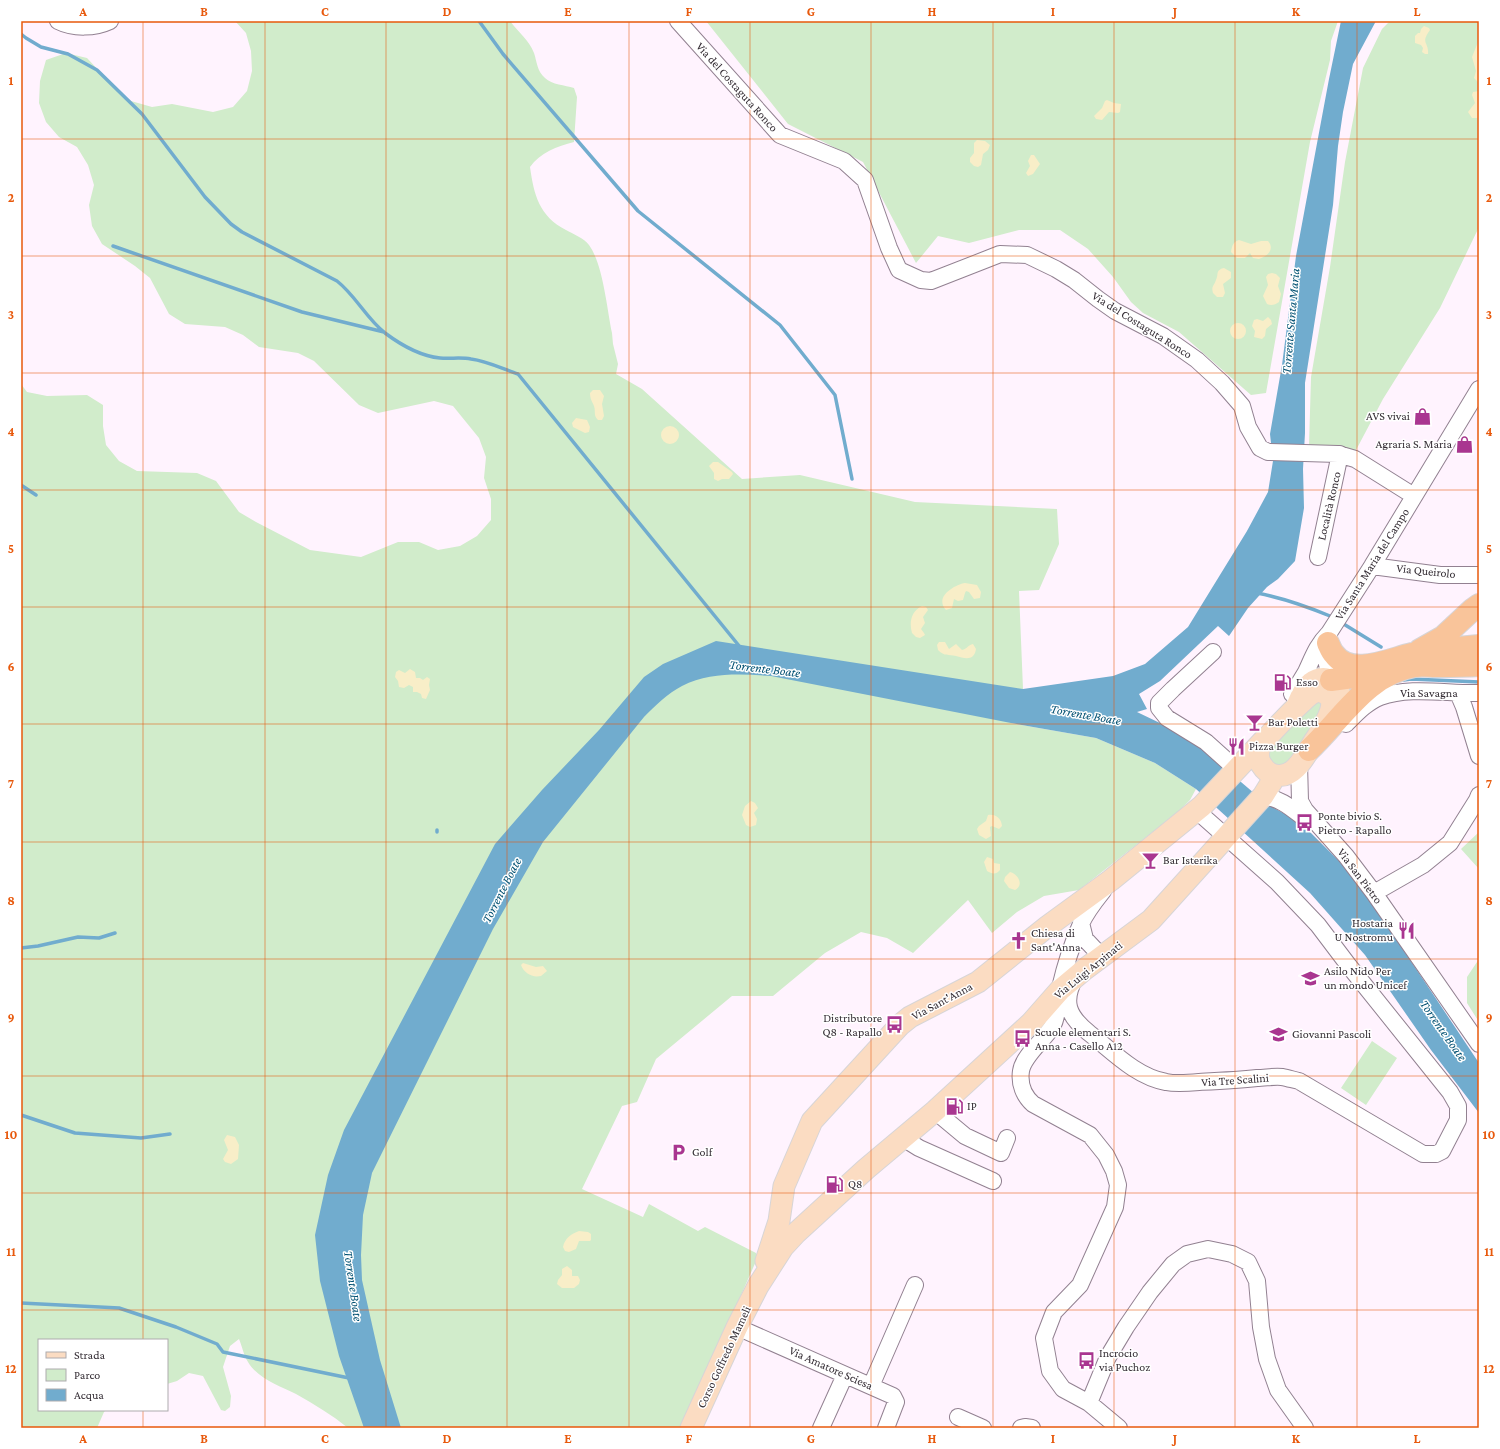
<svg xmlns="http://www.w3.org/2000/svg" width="1500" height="1449" font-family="'Crimson Pro',serif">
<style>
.green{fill:#d1eccb}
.sand{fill:#f8eec8}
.water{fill:#71acce}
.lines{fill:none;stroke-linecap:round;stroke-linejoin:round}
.stream{stroke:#71acce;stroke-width:3.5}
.minor-casing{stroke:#928191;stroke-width:18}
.major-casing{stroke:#d7d5d7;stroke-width:23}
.highway-casing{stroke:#d7d5d7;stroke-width:24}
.minor{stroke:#fff;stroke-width:16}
.major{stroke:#fbdcc2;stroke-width:21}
.highway{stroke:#f9c49a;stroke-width:22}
.grid{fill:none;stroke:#e8590c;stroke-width:1;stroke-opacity:0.55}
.labels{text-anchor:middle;stroke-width:3;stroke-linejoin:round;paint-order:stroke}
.street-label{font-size:12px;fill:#352e35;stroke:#fff}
.poi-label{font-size:12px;fill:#352e35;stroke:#fff;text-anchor:start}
.water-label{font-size:13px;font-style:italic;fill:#005072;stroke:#fff}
.neatline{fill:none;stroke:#e8590c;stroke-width:1.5}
.grid-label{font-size:13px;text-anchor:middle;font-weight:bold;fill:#e8590c}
</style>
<rect width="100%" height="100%" fill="#fff3fe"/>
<path class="green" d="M235,21h275c8,11 19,19 24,32 3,9 3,18 11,25 7,7 20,7 29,10l3,9 -3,45c-17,4 -34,11 -44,25 4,28 9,49 36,63 7,4 18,8 23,15 14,19 18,64 23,88l1,11 5,20 -2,10 26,15 100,90 58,-4 115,27 142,7 2,35 -20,46 -20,1 4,98 -12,34 85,15 59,25 41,26 -6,11 -12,12 -99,78 -35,6 -27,16 -25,21 -24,-33 -55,53 -26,-15 -26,-6 -36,21 -52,43h-41l-76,63 -19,43 -15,4 -40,83 61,28 6,-13 49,27 7,-4 51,26 1,6 -75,169h-334c-16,-13 -34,-24 -52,-34 -16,-8 -38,-15 -48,-32 -4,-6 -6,-16 -9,-23l-9,7 -7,21 8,29 -1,11 -5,4 -4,-1 -18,-34 -14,-3 -12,8 -10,3v-44h-128v70h67l-2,2 -7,16h-76v-1044l6,8 20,4 40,-1 16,10v21l3,19 13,16 18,10 60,2 19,8 23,31 17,10 54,28 51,7 37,-15h21l19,8 22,-4 17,-10 14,-16v-21l-7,-21 2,-21 -7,-19 -26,-32 -19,-5 -56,12 -19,-8 -45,-44 -16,-8 -39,-6 -16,-12 -18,-8 -40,-3 -16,-10 -19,-36 -15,-12 -33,-22 -10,-18 -3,-21 5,-20 -6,-20 -11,-18 -18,-10 -13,-15 -7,-19 1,-22 6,-21 20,-7 21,5 28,30 16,13 21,6 20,-3 41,8 20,-5 14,-16 5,-20 -1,-20 -5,-18z
M706,21h632l-7,20 -1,19 -20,82 -44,251 -15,2 -72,-63 -36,-19 -12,-11 -18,-25 -25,-28 -28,-19h-41l-50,13 -31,-7 -22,27 -53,-101 -75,-38z
M1390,21h89v206l-39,81 -57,91 -28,53 -21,-6h-25l2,-69 19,-110 15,-105 18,-94 19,-39z
M1314,699l14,8 -42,56 -8,3c-7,-3 -10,-6 -10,-14z
M1479,832v37l-18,-20z
M1479,959v63l-12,-19v-26z
M1372,1041l25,17 -31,47 -25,-17z"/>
<path class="sand" d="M1424,26l5,2 1,2c-10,14 -1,11 -2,24h-3l-3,-2 1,-4 -2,-3 -6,-2v-7l3,-3h2l1,-4z
M1478,42h1v41l-5,-5 2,-7 -4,-14z
M1479,91v25l-2,2h-5l-4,-6 7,-9 -3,-8 1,-3z
M1107,100l7,3 7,1 -1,8 -2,1 -9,-1 -7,8 -6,-1 -2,-3 8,-8 3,-7z
M977,140l8,1 5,4 -2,5 -5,4 -2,11 -3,2 -4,-1 -4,-4v-4l4,-5v-10z
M1031,155h3l6,9 -7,10 -5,2 -2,-3 4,-7 -2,-5z
M1239,240l12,4 10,-3h7c7,8 0,15 -9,18l-6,-1 -3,-5 -5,5h-8l-6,-6c1,-6 2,-10 8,-12z
M1224,268l7,4v6l-8,6 2,9 -2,4h-6l-4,-4c-2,-7 1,-7 3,-13 3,-6 -1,-10 8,-12z
M1272,273l4,1 4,4 -2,8 3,8 -2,8c-4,3 -8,4 -12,2l-4,-8 5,-11 -2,-8 2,-3z
M1268,317l3,3 1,4 -6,5 -1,7 -3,3 -8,-2 1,-6 -3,-5 2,-6 3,-1 6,2z
M1230 331a8 8 0 1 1 16 0a8 8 0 1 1-16 0Z
M593,390h7l4,6 -2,8 2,12 -2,4h-4c-5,-5 -2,-8 -4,-14 -2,-5 -4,-7 -4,-13z
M576,418l11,2 3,7 -1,5 -4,1 -12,-6 -1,-4z
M661 435a9 9 0 1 1 18 0a9 9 0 1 1-18 0Z
M713,462h5l14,10 1,2 -4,5h-7l-4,2 -4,-2v-6l-5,-7z
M965,583l12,2 4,7 -1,6 -6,1 -5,-7 -3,-1 -1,2 -2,7 -5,1 -4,-2 -2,9 -6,2c-12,-13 8,-25 19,-27z
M922,606l4,1 2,3 -5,7 2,6 -4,6 3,4 1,2 -5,3 -4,-1 -4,-4c-3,-10 -1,-22 10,-27z
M939,642h6l4,7 7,-5 6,6c5,-1 6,-5 11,-6l3,5c-2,13 -12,9 -20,7 -8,-2 -11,1 -18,-6l-1,-5z
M410,669l5,3 1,6h4l3,2 4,-3 3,2 -1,6 1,5 -4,9 -4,-1 -1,-4 -4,-2h-4v-5l-4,-2 -5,3 -5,-1 -1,-6 -3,-4 1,-5 3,-2 6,3z
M751,801l4,2 3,5 -4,5 3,6 -1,6 -6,2 -4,-2 -4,-10 3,-9z
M988,815c8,-1 13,3 14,11l-3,3 -7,-3 -2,1 1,9 -5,3 -7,-4 -2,-6 2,-3 7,-5z
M987,857l6,2 1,4 6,1v6c-4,5 -8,4 -13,1l-3,-9z
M1010,872c7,1 15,13 5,18l-6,-2 -5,-7 1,-4z
M523,963l13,4 7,-1 4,5 -6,5c-9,2 -17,-3 -20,-11z
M227,1135l8,2 4,8 -1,14 -7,5 -6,-2 -2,-3 5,-9 -4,-10z
M579,1231l9,1 3,2v6l-1,1h-11l-3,8 -7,3 -4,-1 -2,-4c2,-9 8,-13 16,-16z
M567,1266l5,4v6h6l2,4 -1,4 -5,4h-12l-5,-4 1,-4 4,-5v-6z"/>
<path class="water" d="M1341,21h35l-23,43 -10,48 -5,34 -5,59 -28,178v50l-2,36 1,39 -9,53 -17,18 -11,8 -19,21 -19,28 -11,-10 -58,55 -21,13 8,15 -10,3 50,24 81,69 32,17 38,38 26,31 115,172v50l-48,-63 -66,-95 -55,-62 -114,-104 -41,-26 -59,-25 -85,-15 -240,-47c-30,-2 -61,-4 -89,10 -14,7 -27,20 -38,31l-101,125 -50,87 -121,244 -9,42 -2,40 1,25 18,80 21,68h-37l-25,-72 -19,-75 -5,-46 13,-60 16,-45 151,-286 47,-54 57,-60 45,-53 19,-13 53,-23 307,48 90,-13 32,-12 43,-37 59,-96 21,-39 5,-31 -3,-27 12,-69 14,-109 33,-177z"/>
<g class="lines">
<path class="stream" d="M479,21l24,33 135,157 142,114 55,70 17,84
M21,34l5,4 15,9 27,7 29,16 45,44 63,83 26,27 11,8 95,49c19,15 29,37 48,52 16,12 35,23 55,25 10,1 21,-1 31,1 16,2 32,10 47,15l222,273
M113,246l189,66 82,20
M21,485l15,10
M1257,593c26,5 49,13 73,23
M1342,623l39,24
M1404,680l7,-1 68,3
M437,830v2
M21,948l17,-2 40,-9 21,1 16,-5
M21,1115l54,18 66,5 29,-4
M21,1303l98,5 57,19 41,17 6,8 126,26"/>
<defs>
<path id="minor" d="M58,21c16,8 37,7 52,0
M678,21l102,114 64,26 21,19 24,68 10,22 22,10 10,1 69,-27 27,1 29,14 18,11 24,19 17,12 48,25 34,24 25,23 20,23 6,21 12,21 8,4 70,2 17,5 59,37
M1318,557l22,-103
M1372,566l68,9h39
M1328,642l-2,18 5,20
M1213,652l-40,37 -14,14v5l8,10 39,24 30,27
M1458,693l6,14 15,49
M1292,694c5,-7 10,-15 14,-22 7,-15 11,-27 23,-39l43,-67 107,-177
M1346,724c10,-10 21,-22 34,-27 30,-11 68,-3 99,-4
M1299,763l1,38 5,9 41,46 28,37 105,151
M1263,796c20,3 30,14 45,25
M1103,891c-8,10 -17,21 -22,33 -9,20 -16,42 -21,64 -3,12 -1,27 -8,39 -8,13 -29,29 -31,44 -2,13 3,25 12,33l57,31 16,20 8,16 4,14 -3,22 -35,78 -26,27 -10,26 6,33 13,18 26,14 30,25
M1374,893l49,-28 27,-22 27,-43 2,-5
M1081,923l4,16 17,18
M1075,978c-13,24 -7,38 14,55 22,17 47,44 77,49 10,2 22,1 33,0 19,-1 39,-2 58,-4 8,0 17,-2 25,-1 6,1 12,3 17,4l124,73h13l6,-3 16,-31v-14l-8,-14 -101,-126 -31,-41 -41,-43 -80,-71
M935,1111l30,25 36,17 6,-15
M903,1138l16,10 74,33
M737,1327l156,69 3,6 -10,26
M871,1386l44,-101
M1089,1403l19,-46 18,-30 24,-35 23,-28 14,-10 21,-5 24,5 16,8 9,19 4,46 6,32 11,31 27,38
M958,1417l25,11
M821,1428l24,-53
M1021,1428l4,-1 7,1"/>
<path id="major" d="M1297,706c3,-8 7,-18 14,-23 17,-13 33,4 28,22 -3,10 -16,23 -22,32 -10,14 -21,43 -42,38 -6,-1 -11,-6 -14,-11 -3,-5 -3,-12 -1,-17 2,-6 47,-52 53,-54 3,-2 8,-2 11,0 17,8 1,29 -4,40
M766,1261l13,-40 5,-35 28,-65 88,-96 10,-8 68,-35 70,-56 63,-46 91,-74 63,-67
M691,1428l46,-101 21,-41 25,-39 13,-14 70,-64 69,-58 96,-88 29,-33 25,-21 66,-49 112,-124 13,-21"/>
<path id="highway" d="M1328,643c2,4 3,8 6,11 17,24 56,5 78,0 22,-4 45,-6 67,-8
M1420,650l23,-13 29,-27 7,-5
M1331,680l22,-3 19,-6
M1309,750c33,-31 58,-76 106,-84 7,-1 14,0 21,0 14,0 29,0 43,-1"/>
</defs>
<use href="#minor" class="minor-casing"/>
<use href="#major" class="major-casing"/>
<use href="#highway" class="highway-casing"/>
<use href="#minor" class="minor"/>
<use href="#major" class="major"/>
<use href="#highway" class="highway"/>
</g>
<path class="grid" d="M143,21v1319M265,21v1407M386,21v1407M507,21v1407M629,21v1407M750,21v1407M871,21v1407M993,21v1407M1114,21v1407M1235,21v1407M1357,21v1407M21,139h1458M21,256h1458M21,373h1458M21,490h1458M21,607h1458M21,724h1458M21,842h1458M21,959h1458M21,1076h1458M21,1193h1458M21,1310h1458M143,1410v18"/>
<defs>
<symbol id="shop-bare" viewBox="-9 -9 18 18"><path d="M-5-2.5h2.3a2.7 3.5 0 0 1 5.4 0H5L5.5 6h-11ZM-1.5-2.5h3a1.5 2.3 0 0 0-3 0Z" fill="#a93690" stroke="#fff" stroke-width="2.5" paint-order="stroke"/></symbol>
<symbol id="fuel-bare" viewBox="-9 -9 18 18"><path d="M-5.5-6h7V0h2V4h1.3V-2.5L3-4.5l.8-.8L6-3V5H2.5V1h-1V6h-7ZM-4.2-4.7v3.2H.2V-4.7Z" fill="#a93690" stroke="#fff" stroke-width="2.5" paint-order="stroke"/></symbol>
<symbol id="bar-bare" viewBox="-9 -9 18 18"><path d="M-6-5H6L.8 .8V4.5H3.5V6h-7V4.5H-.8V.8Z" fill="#a93690" stroke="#fff" stroke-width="2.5" paint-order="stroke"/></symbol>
<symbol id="restaurant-bare" viewBox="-9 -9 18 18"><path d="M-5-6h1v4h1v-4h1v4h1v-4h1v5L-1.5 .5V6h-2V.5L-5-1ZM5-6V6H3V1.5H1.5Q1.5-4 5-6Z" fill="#a93690" stroke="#fff" stroke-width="2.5" paint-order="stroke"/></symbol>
<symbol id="bus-bare" viewBox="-9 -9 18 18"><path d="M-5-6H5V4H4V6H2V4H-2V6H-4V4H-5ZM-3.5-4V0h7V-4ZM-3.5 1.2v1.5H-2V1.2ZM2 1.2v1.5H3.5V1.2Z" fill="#a93690" stroke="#fff" stroke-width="2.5" paint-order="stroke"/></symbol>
<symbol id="church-bare" viewBox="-9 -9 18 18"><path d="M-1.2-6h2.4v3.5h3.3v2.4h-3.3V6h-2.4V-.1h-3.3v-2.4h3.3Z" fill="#a93690" stroke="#fff" stroke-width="2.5" paint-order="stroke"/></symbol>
<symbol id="school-bare" viewBox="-9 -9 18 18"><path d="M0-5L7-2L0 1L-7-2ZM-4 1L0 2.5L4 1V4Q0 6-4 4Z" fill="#a93690" stroke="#fff" stroke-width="2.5" paint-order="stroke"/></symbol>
<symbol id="parking-bare" viewBox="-9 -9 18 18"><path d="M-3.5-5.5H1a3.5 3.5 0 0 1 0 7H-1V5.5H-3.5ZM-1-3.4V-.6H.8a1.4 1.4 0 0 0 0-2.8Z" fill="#a93690" stroke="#fff" stroke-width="2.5" paint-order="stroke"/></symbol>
</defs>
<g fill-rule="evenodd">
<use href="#shop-bare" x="1410" y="404" width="25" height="25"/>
<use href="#shop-bare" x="1452" y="432" width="25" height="25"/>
<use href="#fuel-bare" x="1270" y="670" width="25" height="25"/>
<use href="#bar-bare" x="1242" y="710" width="25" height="25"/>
<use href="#restaurant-bare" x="1224" y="734" width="25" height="25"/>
<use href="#bus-bare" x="1292" y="810" width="25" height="25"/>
<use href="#bar-bare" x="1138" y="848" width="25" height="25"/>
<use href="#restaurant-bare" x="1394" y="918" width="25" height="25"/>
<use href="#church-bare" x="1006" y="928" width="25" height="25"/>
<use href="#school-bare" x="1298" y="966" width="25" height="25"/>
<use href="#bus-bare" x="882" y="1012" width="25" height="25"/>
<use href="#school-bare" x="1266" y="1022" width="25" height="25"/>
<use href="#bus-bare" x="1010" y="1026" width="25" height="25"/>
<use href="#fuel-bare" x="942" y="1094" width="25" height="25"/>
<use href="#parking-bare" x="666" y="1140" width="25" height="25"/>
<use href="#fuel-bare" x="822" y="1172" width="25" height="25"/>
<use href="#bus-bare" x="1074" y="1348" width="25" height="25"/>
</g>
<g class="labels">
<g class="street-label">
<text transform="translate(737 87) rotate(48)" y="4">Via del Costaguta Ronco</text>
<text transform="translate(1142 325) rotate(32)" y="4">Via del Costaguta Ronco</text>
<text transform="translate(1329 506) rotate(-77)" y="4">Località Ronco</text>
<text transform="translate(1372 564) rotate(-58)" y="4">Via Santa Maria del Campo</text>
<text transform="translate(1426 571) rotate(6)" y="4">Via Queirolo</text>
<text x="1429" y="697">Via Savagna</text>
<text transform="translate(1360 876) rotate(53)" y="4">Via San Pietro</text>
<text transform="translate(1088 970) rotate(-39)" y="4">Via Luigi Arpinati</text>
<text transform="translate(942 1001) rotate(-28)" y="4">Via Sant'Anna</text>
<text transform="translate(1235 1080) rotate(-4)" y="4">Via Tre Scalini</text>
<text transform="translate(724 1357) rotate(-65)" y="4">Corso Goffredo Mameli</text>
<text transform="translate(831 1368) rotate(24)" y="4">Via Amatore Sciesa</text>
</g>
<g class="poi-label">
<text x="1410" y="420" text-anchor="end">AVS vivai</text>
<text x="1452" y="448" text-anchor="end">Agraria S. Maria</text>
<text x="1296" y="686">Esso</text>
<text x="1268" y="726">Bar Poletti</text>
<text x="1249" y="750">Pizza Burger</text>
<text x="1318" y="820">Ponte bivio S.<tspan x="1318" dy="14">Pietro - Rapallo</tspan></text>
<text x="1163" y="864">Bar Isterika</text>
<text x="1393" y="927" text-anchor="end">Hostaria<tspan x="1393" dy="14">U Nostromu</tspan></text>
<text x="1031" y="937">Chiesa di<tspan x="1031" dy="14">Sant'Anna</tspan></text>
<text x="1324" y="975">Asilo Nido Per<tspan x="1324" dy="14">un mondo Unicef</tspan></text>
<text x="882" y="1022" text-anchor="end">Distributore<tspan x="882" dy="14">Q8 - Rapallo</tspan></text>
<text x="1035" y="1036">Scuole elementari S.<tspan x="1035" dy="14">Anna - Casello A12</tspan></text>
<text x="1292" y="1038">Giovanni Pascoli</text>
<text x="967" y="1110">IP</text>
<text x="692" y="1156">Golf</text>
<text x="848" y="1188">Q8</text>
<text x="1099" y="1357">Incrocio<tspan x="1099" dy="14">via Puchoz</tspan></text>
</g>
<g class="water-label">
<text transform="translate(1290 321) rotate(-85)" y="5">Torrente Santa Maria</text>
<text transform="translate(765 668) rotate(7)" y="5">Torrente Boate</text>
<text transform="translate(1086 714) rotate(10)" y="5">Torrente Boate</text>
<text transform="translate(501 890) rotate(-63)" y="5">Torrente Boate</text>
<text transform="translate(1444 1030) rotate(55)" y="5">Torrente Boate</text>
<text transform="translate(354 1286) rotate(82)" y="5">Torrente Boate</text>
</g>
</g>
<rect width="1500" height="1449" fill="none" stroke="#ffffff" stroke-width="44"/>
<rect x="38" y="1339" width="130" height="72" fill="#ffffff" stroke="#aeabae"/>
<rect x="46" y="1352" width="20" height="6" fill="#fbdcc2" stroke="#aeabae"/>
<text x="74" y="1359" font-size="12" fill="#352e35">Strada</text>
<rect x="46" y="1369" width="20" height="12" fill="#d1eccb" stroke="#aeabae"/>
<text x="74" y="1379" font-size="12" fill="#352e35">Parco</text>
<rect x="46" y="1389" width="20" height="12" fill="#71acce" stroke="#aeabae"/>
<text x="74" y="1399" font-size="12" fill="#352e35">Acqua</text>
<rect x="22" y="22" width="1456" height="1405" class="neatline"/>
<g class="grid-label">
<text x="83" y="16">A</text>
<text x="204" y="16">B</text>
<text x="325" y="16">C</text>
<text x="447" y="16">D</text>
<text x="568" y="16">E</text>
<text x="689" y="16">F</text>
<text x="811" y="16">G</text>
<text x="932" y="16">H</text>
<text x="1053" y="16">I</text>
<text x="1175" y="16">J</text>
<text x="1296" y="16">K</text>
<text x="1417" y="16">L</text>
<text x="11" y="85">1</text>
<text x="1489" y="85">1</text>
<text x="11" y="202">2</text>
<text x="1489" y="202">2</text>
<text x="11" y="319">3</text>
<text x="1489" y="319">3</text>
<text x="11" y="436">4</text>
<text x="1489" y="436">4</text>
<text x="11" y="553">5</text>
<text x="1489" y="553">5</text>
<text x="11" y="671">6</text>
<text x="1489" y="671">6</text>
<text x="11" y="788">7</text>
<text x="1489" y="788">7</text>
<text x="11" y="905">8</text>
<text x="1489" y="905">8</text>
<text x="11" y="1022">9</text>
<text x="1489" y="1022">9</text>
<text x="11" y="1139">10</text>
<text x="1489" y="1139">10</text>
<text x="11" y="1256">11</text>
<text x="1489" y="1256">11</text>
<text x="11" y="1373">12</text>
<text x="1489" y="1373">12</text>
<text x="83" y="1443">A</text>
<text x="204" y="1443">B</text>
<text x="325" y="1443">C</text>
<text x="447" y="1443">D</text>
<text x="568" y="1443">E</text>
<text x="689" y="1443">F</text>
<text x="811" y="1443">G</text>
<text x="932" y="1443">H</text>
<text x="1053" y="1443">I</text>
<text x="1175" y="1443">J</text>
<text x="1296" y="1443">K</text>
<text x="1417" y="1443">L</text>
</g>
</svg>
